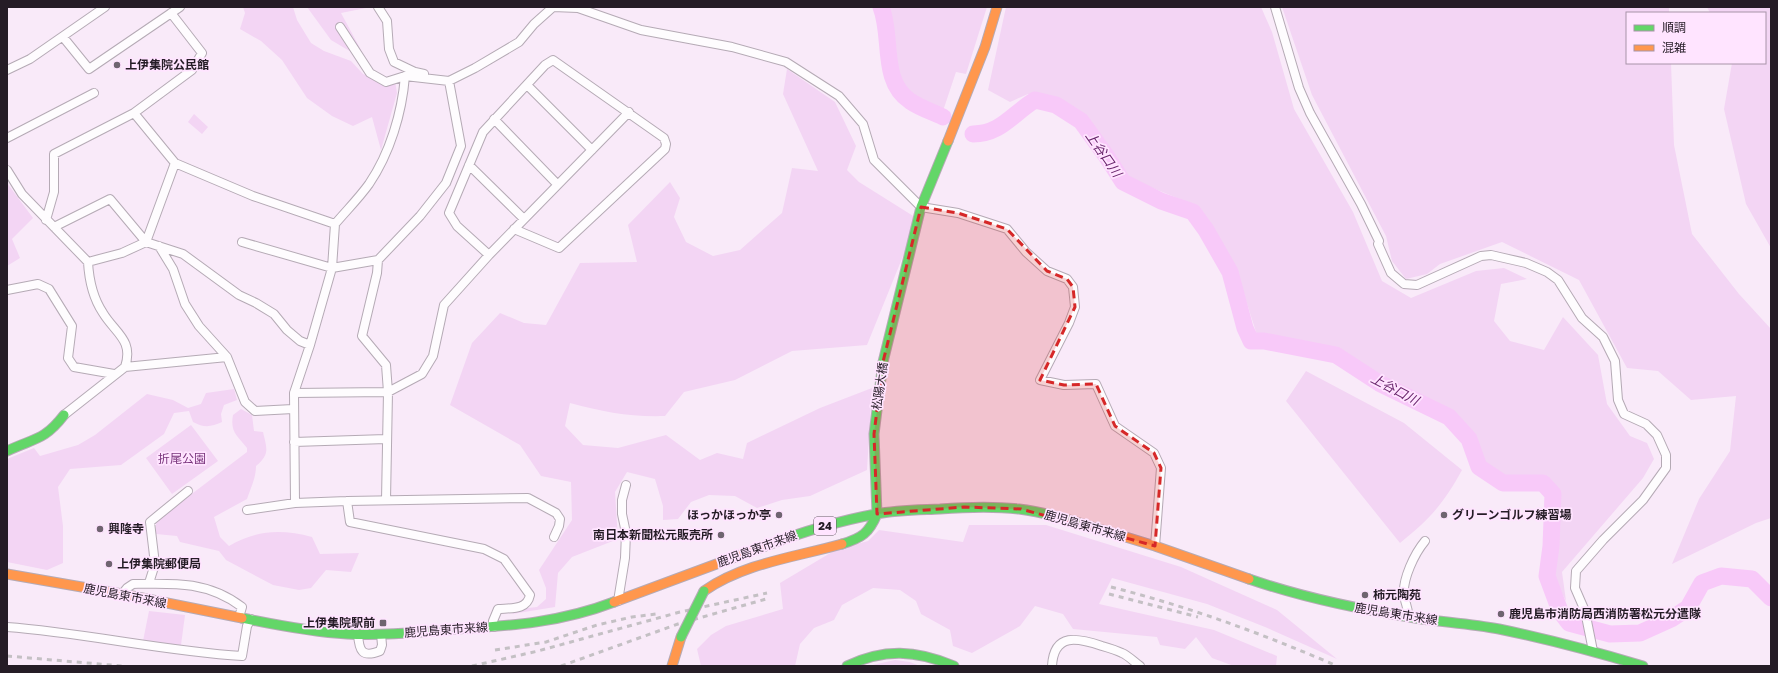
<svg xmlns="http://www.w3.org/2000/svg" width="1778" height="673" font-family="'Golos Text','Noto Sans JP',sans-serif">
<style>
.green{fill:#f3d5f4}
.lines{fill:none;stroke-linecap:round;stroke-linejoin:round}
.river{stroke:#f8c9f9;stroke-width:17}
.street-casing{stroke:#b5aab5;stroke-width:10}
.fast-casing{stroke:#b5aab5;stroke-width:11}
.slow-casing{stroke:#b5aab5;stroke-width:11}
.street{stroke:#fefcfe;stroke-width:8}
.fast{stroke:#63d668;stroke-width:9}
.slow{stroke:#ff974d;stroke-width:9}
.rail{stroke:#c4c0c4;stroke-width:3;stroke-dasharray:5 5;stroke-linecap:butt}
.fast-bridge-casing{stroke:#b5aab5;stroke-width:11;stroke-linecap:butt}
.fast-bridge{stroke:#63d668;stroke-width:9}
.marked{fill:#d62828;fill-opacity:0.2;stroke:#d62828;stroke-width:3;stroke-dasharray:8 5;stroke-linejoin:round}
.poi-dot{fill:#6f6470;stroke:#ffe4ff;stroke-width:1.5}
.labels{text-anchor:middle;stroke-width:3.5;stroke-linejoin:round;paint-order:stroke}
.shield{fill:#ffe4ff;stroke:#665867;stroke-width:1}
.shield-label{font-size:11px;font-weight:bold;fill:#251c26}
.poi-label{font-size:12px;font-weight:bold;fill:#251c26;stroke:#ffe4ff;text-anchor:start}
.street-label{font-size:12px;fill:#251c26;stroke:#ffe4ff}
.park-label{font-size:12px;fill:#79347c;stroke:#ffe4ff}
.water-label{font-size:13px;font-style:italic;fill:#69256c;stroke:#ffe4ff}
</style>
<rect width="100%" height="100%" fill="#f9eaf9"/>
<path class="green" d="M243,7h50l4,13 14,23 13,8 27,10 12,13 14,5 18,2 2,12 -16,57 -9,-33 -19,9 -21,-10 -25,-18 -25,-38 -21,-19 -21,-12 5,-16z
M307,7h64l-30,6 20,37 -3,6 -27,-16z
M886,7h101l-21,67 -10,-2 -13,39c-12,-6 -29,-10 -39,-20 -14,-14 -12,-63 -18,-84z
M1006,7h255l11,25 22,77 59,103 29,69 29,17 65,-27 28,-3 23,11 -26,5 -7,37 16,20 34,9 19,-33 35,38 9,49 23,32 17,7 7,16 -11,19 -81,94 4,29 -13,-25 6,-84 -12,-13 -42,-1 -20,-13 -11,-29 -22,-25 -72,-35 -47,-29 -76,-12 -21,-66 -39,-63 -69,-28 -41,-59 -25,-19 -34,-6 -18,8 -22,-12z
M1282,7h387v6h-42v50h44l3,82 18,89 47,60 32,35v189l-15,5 -84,41 27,-65 31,-48 6,-55 -45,4 -33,-29 -31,-3 -48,-88 -77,-38 -62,22 -13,10 -21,5 -14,-18 -6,-25 -74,-141z
M1707,7h64v241l-25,-44 -22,-95 8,-46h33v-50h-55z
M787,69l48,33 21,44 -9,24 12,12 59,37 -51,126 -75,6 -57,29 -51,12 -19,24c-36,1 -61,-4 -95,-13l-5,23 18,19 35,3 48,-13 34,25 17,-7 26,6 4,-16 73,-35 52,-20 -5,82 -57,26 -28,4 -25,8 -22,-12 -26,-1 -18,7 -13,17 -15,1v-14l-8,-27 -28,-7 -12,20 3,47 -46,18 -14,16 -3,34 -43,7 6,-5 19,-2 9,-8v-11l-7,-18 33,-50 -1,-38 -30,-6 -21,-31 -70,-40 22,-62 28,-30 24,10 22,2 34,-62 57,-1 -9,-37 42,-43 10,16 -6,19 12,25 27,14 27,-6 42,-37 10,-45 26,3 -35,-77z
M194,114l14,13 -6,7 -14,-12z
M7,183l26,35 -21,21 8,19 -13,8z
M1306,371l98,52 58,47c-18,33 -32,49 -62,73l-114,-142z
M234,389l3,11 -13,5 -3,9 1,8c-11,5 -18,6 -29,0l-4,-11 -15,2 -10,21 -43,31 -51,4 -12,18 5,39v37l-16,7 -40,-8v-103l27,-11 6,8 38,-11 17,-10 52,-41 26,6 15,8 13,-4 5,-11z
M241,409l11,6 2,16 9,1c4,17 7,22 -7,34 0,12 -5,21 -9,33l-33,18 6,20 9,9c27,-16 53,-17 83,-9l8,17 39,-1 -8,19 -25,-2 -15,18 -12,2 -26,-5 -47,-25 -7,-9 -39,-9 -3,-6 -21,-2v-10l8,-9 83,-63v-4c-10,-13 -17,-16 -14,-33z
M191,425l27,36 -46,33 -26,-36z
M969,525h77l135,42 96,43 60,49 -72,-32 -58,-23 -95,-26 -13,26 115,26 63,26 -1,10h-42l-22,-8 -16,-21 -11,12 -25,-4 -3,-8 -84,-8 -10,-15 -28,-8 -15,20 -48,27 -19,-7 -3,-16 -29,-16 -5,-13 -16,-11 -27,-2 -31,17 -8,15 -20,8 -14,16 -5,22h-94l-4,-17 14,-14 15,-9 57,-17 -3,-26 57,-34 31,-8 11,-11 84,12z
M149,611l36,4 -4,30 -38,-4z
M895,660l15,2 10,4h-52z"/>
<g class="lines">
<path class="river" d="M881,7c12,30 -1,74 29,94 10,7 23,11 33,16
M973,134c28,0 39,-20 62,-34l21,5 25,16 26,36 16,25 38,19 32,11 13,18 24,42 15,56 6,13h13l72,14 43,28 70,34 20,22 10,28 24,16h40l10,11 -2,52 -4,30 13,35 9,12 41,11 30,-1 31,-14 17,-11 14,-25 19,-7 31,3 19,19"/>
<defs>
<path id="street" d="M378,7l9,14 2,28 5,13 21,10 9,2
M1275,7l24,81 11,25 51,91 18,37 -1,3 13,29 13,11 13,1 64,-29 10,-1 35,8 21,9 11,8 24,38 21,19 12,24 3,39 6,14 22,10 11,11 9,20v13l-23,32 -40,40 -27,31 -1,17 10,23 8,40
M340,27l30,46 16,9 19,-6 44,5 26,-13 44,-26 15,-18 19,-17 25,1 63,22 91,17 54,15 53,34 24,28 11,36 47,47 37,6 49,16 19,23 21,19 20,8 6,8 2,20 -6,16 -29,57 24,5 32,-1 19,42 39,27 7,15 -6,78
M63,37l26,32 91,-62
M7,70l23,-11 75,-52
M527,85l65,65
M134,113l41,50 78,33 82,28 -3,44 -22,77 -16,48 1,110
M494,119l63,65
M7,138l87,-45
M469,165l55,54
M7,170l15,24 66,68 34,-9 24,-11 29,-79
M46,220l8,-28v-38l80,-41 58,-43 10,-17 -31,-40
M335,224c11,-13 24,-26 34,-40 21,-31 33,-71 36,-108
M54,227l56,-28 36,43 37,12 56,41 17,8 18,11 13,16 13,11 10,4
M242,242l90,26 46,-8 42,-44 26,-33 15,-37 -12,-65
M159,246l14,23 12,35 14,22 28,31 18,45 10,9 38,-2
M489,255l-32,-29 -8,-13 34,-81 62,-67 8,-5 111,78 2,6 -1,5 -106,99 -45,-19
M378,260l-1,13 -15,63 24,29 2,27 -2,108
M7,290l31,-6 11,5 23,37 -4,32 6,9 40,7
M125,367l102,-10
M294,393l94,-1 34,-18 11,-18 11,-51 45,-50 140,-143
M64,415l61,-48c9,-27 -10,-34 -22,-54 -10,-15 -14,-33 -15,-51
M294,442l92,-3
M347,501l3,21 134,27 20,10 26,36c-3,15 -18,13 -32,14l-5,12 1,6
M247,510l48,-7 52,-2 181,-3 28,15 4,6 -1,7 -5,11
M149,583l6,-19 -5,-42 38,-31
M122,594l5,-6 6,-4c41,-1 75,-3 109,23l-3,10
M618,601l7,-43 1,-25 -4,-19v-14l4,-15
M1408,617c1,-8 -3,-14 -4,-21 -2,-17 11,-43 21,-55
M7,627c79,6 156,24 235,29l5,-30 4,-7
M358,634c1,17 4,24 22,17l2,-6 -1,-11
M1052,666c2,-34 26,-28 50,-20 7,2 14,4 20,7 7,3 12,9 18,13"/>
<path id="fast" d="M7,451c27,-13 37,-10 57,-36
M842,544c20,-6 27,-11 35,-30l-3,-80 9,-72 38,-155 27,-66
M765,546c37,-14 73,-25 111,-32 21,-4 43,-4 64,-5 26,-2 53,-3 79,0 33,4 65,16 97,25
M1249,579c55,19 108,30 166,39 27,4 56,6 84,11 48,10 97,23 144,37
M242,618c34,7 70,14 105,16 36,2 73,-2 109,-5 56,-3 106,-7 158,-27
M847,666c37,-18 69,-16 107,0"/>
<path id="slow" d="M948,141l37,-94 12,-40
M1116,534l39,12 94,33
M7,574l115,20 120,24
M704,591c40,-28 92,-34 138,-47
M614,602l151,-56
M672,666l9,-29"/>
</defs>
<use href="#street" class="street-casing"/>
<use href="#fast" class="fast-casing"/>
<use href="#slow" class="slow-casing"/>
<use href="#street" class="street"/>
<use href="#fast" class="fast"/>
<use href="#slow" class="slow"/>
<path class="rail" d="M1111,587c79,20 152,47 226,79
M1109,594l89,23
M495,650l51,-8 51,-17 35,-8 24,-3
M7,656l115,10
M472,666l66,-15 142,-39 87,-19
M561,666l117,-42 88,-25"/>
<defs>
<path id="fast-bridge" d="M681,637l23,-46"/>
</defs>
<use href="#fast-bridge" class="fast-bridge-casing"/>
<use href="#fast-bridge" class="fast-bridge"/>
</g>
<path class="marked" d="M921,207l37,6 49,16 40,42 20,8 6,8 2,20 -35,73 24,5 32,-1 19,42 39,27 7,15 -6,78 -134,-37 -57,-2 -87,7 -3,-80 9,-72z"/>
<g class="poi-dot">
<circle cx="117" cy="65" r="4"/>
<circle cx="779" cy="515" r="4"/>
<circle cx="1444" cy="515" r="4"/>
<circle cx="100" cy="529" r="4"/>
<circle cx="721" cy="535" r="4"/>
<circle cx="109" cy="564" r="4"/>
<circle cx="1365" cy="595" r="4"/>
<circle cx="1501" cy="614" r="4"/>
<rect x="379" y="619" width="8" height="8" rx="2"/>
</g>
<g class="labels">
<rect class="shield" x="814" y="517" width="22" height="18" rx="3"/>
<g class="shield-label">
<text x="825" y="530">24</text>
</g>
<g class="poi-label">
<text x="125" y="69">上伊集院公民館</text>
<text x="771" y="519" text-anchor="end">ほっかほっか亭</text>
<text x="1452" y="519">グリーンゴルフ練習場</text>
<text x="108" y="533">興隆寺</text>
<text x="713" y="539" text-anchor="end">南日本新聞松元販売所</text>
<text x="117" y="568">上伊集院郵便局</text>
<text x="1373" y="599">柿元陶苑</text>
<text x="1509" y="618">鹿児島市消防局西消防署松元分遣隊</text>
<text x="375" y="627" text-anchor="end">上伊集院駅前</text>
</g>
<g class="street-label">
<text transform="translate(880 386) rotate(-82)" y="4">松陽大橋</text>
<text transform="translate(1085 526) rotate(16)" y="4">鹿児島東市来線</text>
<text transform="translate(757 549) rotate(-20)" y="4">鹿児島東市来線</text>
<text transform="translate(125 596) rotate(11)" y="4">鹿児島東市来線</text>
<text transform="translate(1396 614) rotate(9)" y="4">鹿児島東市来線</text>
<text transform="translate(446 630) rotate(-4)" y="4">鹿児島東市来線</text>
</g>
<g class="park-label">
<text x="182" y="463">折尾公園</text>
</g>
<g class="water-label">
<text transform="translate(1104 154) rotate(55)" y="5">上谷口川</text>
<text transform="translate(1395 389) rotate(28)" y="5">上谷口川</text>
</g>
</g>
<rect width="1778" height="673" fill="none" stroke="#251c26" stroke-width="16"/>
<rect x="1626" y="12" width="140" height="52" fill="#ffe4ff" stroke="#a894a8"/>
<rect x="1634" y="25" width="20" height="6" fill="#63d668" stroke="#a894a8"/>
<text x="1662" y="32" font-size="12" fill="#251c26">順調</text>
<rect x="1634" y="45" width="20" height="6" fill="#ff974d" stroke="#a894a8"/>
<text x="1662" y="52" font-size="12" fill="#251c26">混雑</text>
</svg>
